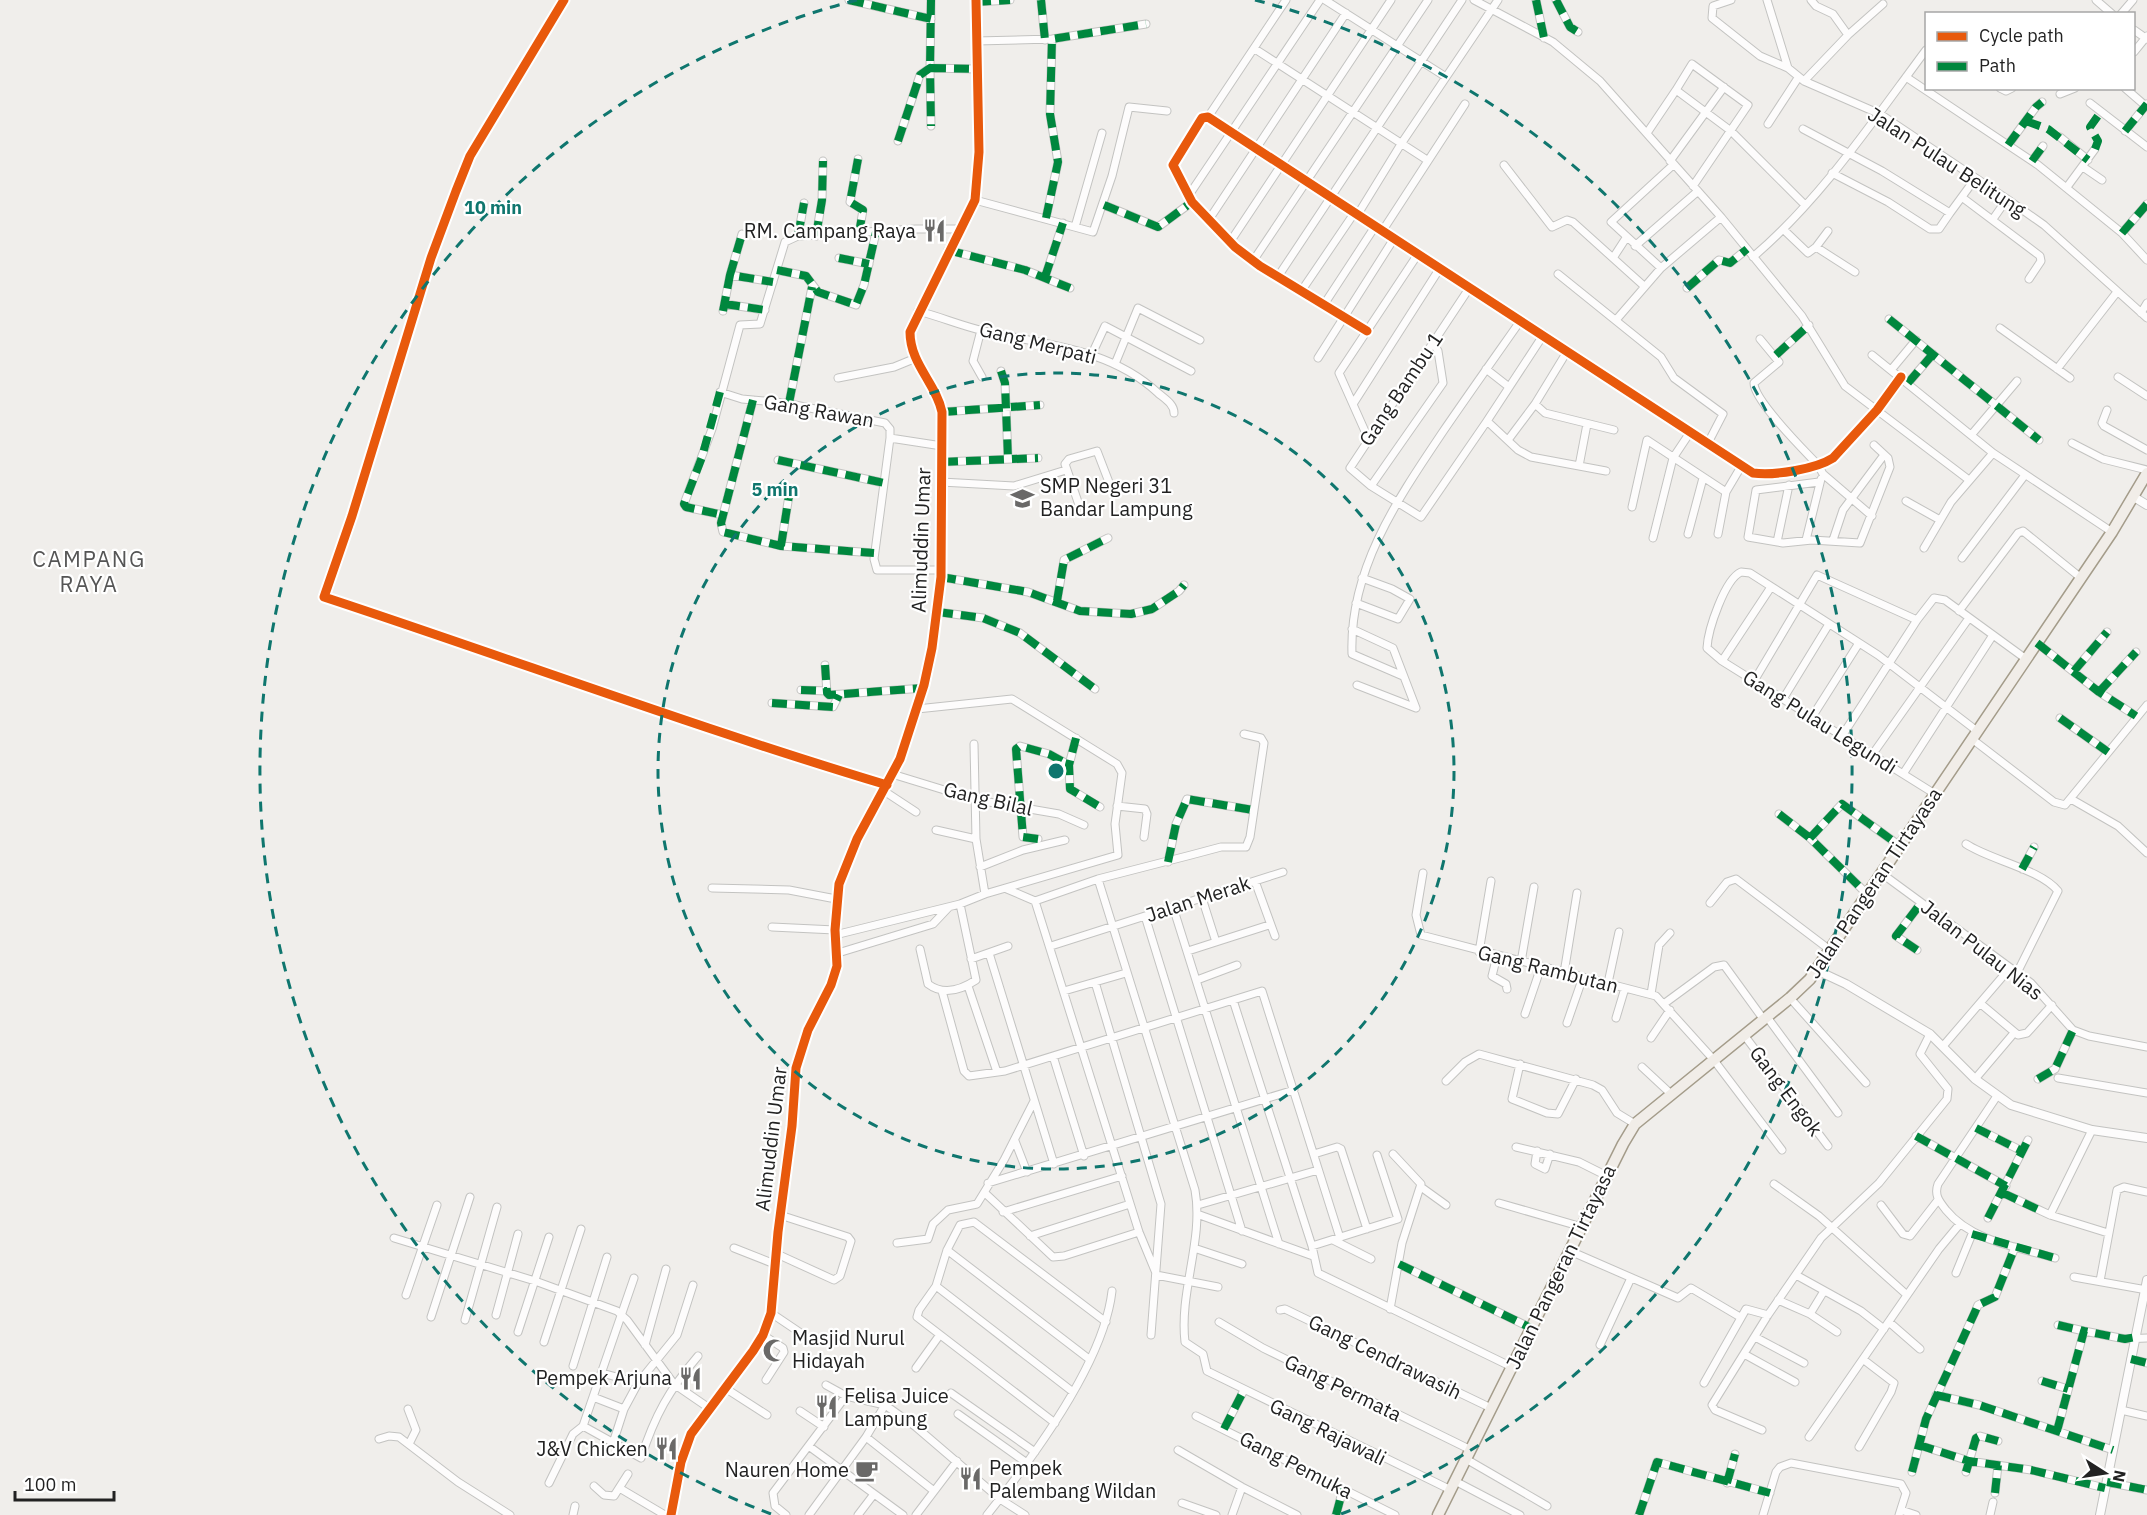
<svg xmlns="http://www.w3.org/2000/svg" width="2147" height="1515" font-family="'IBM Plex Sans',sans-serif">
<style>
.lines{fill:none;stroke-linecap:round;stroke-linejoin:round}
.minor-casing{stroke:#c3c3c1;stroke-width:9}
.tertiary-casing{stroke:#c3c3c1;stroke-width:10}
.primary-casing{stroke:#a49c8a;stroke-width:13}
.minor{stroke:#fdfcfc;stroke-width:7}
.tertiary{stroke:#fdfcfc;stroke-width:8}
.primary{stroke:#f1ede8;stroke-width:10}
.quiet{stroke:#00873e;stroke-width:8;stroke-dasharray:15 8;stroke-linecap:butt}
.cycleway-casing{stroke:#fff;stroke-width:13}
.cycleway{stroke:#e8590c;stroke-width:9}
.ring{fill:none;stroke:#0f766e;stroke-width:3;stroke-dasharray:10 8}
.labels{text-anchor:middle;stroke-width:4.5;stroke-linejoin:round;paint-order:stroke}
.street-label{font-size:20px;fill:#222;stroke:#fff}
.poi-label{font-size:20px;fill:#222;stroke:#fff;text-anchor:end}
.quarter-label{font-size:22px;letter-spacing:1.5px;fill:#555;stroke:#fff}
.centre{fill:#0f766e;stroke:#fff;stroke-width:3}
.ring-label{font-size:18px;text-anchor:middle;font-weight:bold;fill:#0f766e;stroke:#fff;stroke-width:4.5;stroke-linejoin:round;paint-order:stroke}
</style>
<rect width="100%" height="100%" fill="#f0eeeb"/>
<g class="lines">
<defs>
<path id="minor" d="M564,0l-94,156 -14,35 -25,67 -79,258 -28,81c188,62 373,131 563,188
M849,0l82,19
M931,0l-1,68 45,1
M1041,0l4,40
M1325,0l121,77
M1474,0l79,42 47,39 121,136 81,99 43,70 124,94
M1536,0l8,38
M1556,0l14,27 8,5
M1731,0l-18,6 -1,12 48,38 28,12 16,13 76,33 127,85 37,26 103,93
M1767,0l21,68
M2096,0l16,14
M976,2l34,-2
M2121,14l12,-14
M2134,30l13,9
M1848,35l35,-31
M976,41l76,-2 94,-15
M1255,49l172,111
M2134,52l13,-16
M1906,77l132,88 84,68 25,27
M1804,81l44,-46 -15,-21 -17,-8 -5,-6
M2000,88l6,3 6,-3
M2125,88l22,19
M1676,90l16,-26 56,41 -55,81
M2060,94l15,-6
M2090,103l57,44
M1208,117l78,-117
M1768,124l30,-46
M1803,129l79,42 68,42 25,-34
M2125,131l22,-27
M1647,133l29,-43 55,41 74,74
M2060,137l28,23
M898,141l22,-66 10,-7 1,58
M2008,145l28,-38 6,-5
M858,159l-8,43 13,8 -4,23
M1670,161l54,-74
M2032,161l11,-15
M1504,165l48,62 15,-7 6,2 71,64
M2083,167l19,13
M1832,173l56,29 42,27h9l11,-16
M2067,187l28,-38
M1189,195l131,-195
M1963,198l77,58 1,5 -12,18
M975,200l118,32 19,-56 17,-69 38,4
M1104,205l54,22 34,-25
M1358,214l43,-70 97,-144
M1046,218l12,-56 -8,-48 2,-75
M1210,218l136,-205
M1993,219l14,-20
M1075,227l27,-94
M1383,230l82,-126
M1784,230l24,23 8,-6 12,-16
M2122,233l25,-29
M798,236l6,-33
M816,236l6,-36 1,-39
M1230,242l161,-242
M1635,246l63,-55
M1816,247l39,25
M948,250l77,20 45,18
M1753,257c68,-58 120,-136 173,-207
M839,258l30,6
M1613,258l13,-20
M1253,261l175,-261
M1661,268l-50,-46 62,-57
M777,270l29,6 12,16 38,13 8,-20 12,-53
M1558,274l103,83 13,21 49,36 -15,29
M730,275l12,-41
M1279,275l183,-275
M1045,277l18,-54
M1470,287l-120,181 21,18 50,31 66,-96
M1687,288l32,-28 11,3 17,-14
M1302,290l53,-78
M1325,303l51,-78
M725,304l40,6
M723,311l7,-36 43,7
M918,311c23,6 44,15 66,20 61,14 126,17 174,62 7,6 16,11 16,20
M2141,313l6,-10
M1889,319l150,121
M1616,320l45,-52 60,-51
M2000,328l70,50
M981,330l-8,31 9,16
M1367,331l-107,-65 -25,-19 -43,-45 -19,-37 29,-47 6,-1 545,356c21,3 63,-4 80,-15l44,-48 24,-33
M1544,334l-57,87 31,29 13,7 75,14
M1760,339l19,23 -25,21c0,18 51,68 64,82l5,9 49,42
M1092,354l13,-28 86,45
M1776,355l33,-30
M1872,355l121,98 119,79
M1318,358l77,-121
M1115,364l23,-56 62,32
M1486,369l23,18
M2057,369l60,-77
M1891,370l25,-30
M1001,371l4,12 3,75
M2118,377l29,19
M838,378l56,-11 22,-9
M1908,383l25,-29
M720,392l22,7 43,4 100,20 5,6v9l52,8
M753,400l-32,123 2,9 58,14 93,7
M789,403l23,-116
M1353,404l87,-136
M1535,404l10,9 69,17
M2107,410l-5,13 2,3 43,24
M942,412l98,-7
M1972,434l45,-53
M890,438l-16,121 3,11h64
M1368,438l-29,-65 79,-119
M1508,440l27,-36 33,-54
M2072,443l31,16 44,11
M778,460l106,23
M943,462l95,-4
M1579,466l8,-42
M941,482l73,4 52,-16
M1819,482l-63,8 -8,47 35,6 29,-3 48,3 30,-76 -2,-9 -14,-13
M1371,486l72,-103 -5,-32 -5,-9
M1906,501l34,19
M1079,505l-14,-41 4,-5 28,-8 15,39
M1632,507l15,-67 79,52
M723,515l-37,-8 -2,-3 28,-75 28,-104 20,-1 25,-82 13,-6 118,-7h45
M1688,534l15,-56
M1718,534l8,-42 16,-27
M1653,538l20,-80 18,-27
M1806,540l15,-61
M1833,540l10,-30 41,-55
M1777,542l12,-57
M781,546l9,-57
M1924,548l27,-46 42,-49
M1962,558l63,-83
M941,577l87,15 52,19 51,3 21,-5 27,-18 5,-6
M1057,601l7,-41 44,-22
M1356,603l42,16 12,-20 -18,-10 -30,-11
M1959,611l59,-78 5,-2 58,47
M938,612l45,6 37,15 75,56
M1352,629l41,19 23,60 -59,-23
M2037,643l62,49 37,24
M1722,661l49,-74
M825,665l2,28 2,2 95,-7
M2074,671l33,-39
M1403,676l-51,-22c-3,-84 45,-154 90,-221 26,-38 53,-76 79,-113
M1754,681l63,-106 100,45
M801,690l26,1
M2099,692l37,-40
M1783,699l46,-75
M772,703l61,4 6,-12
M1812,717l47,-74
M2060,718l48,34
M1842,736l75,-116 17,-22 11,2 81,59
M1076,738l-7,27 1,24 30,18
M1972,739l82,63 11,3 82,-100
M974,744l2,95 9,55
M1872,755l97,-137
M892,774l85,26 82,14 25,11
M1903,774l90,-139
M884,791l32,21
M1935,794l-213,-133 -15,-13c1,-19 18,-69 34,-76l9,1 128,82 99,76
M2071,799l47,27 29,27
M1117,806l28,3 2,5 -3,23
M1779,814l31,24 57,56
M936,830l40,9
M1810,838l32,-34 58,42
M1038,839l-15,-2 -7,-88 4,-3 29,8 20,11
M1966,844c24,16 74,25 92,47l-41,82
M1168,862l8,-38 11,-25 66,11
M980,867l43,-17 42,-10
M2022,869l12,-22
M1423,873l-7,42 5,20 235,61 57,63 69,91
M1881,873l150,110 42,47 16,6 58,11
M1098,879l97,311c9,50 -16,101 -10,152l18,12 4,17 244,119
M1255,881l20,55
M712,888l77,2 47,9
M1007,889l28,12 63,-22 93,-24 30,-8h25l4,-10 14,-94 -3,-5 -17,-4
M1035,901l104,331 17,41
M1710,903l17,-21 9,-3 94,71
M1173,907l106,337
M1145,916l97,315
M772,927l63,3
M835,935l125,-31 25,-10 133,-39 -3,-31 7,-51 -5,-9 -105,-65 -95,10
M1216,942l53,-17
M1051,946l232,-74
M920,949l8,35c16,12 33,6 48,-4l-16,-76
M1917,950l-21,-14 25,-33
M1188,951l28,-9 -14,-44
M1479,952l12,-71
M838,953l95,-29 16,-17
M989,953l65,211
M1497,956l-5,20 14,8 1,5
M971,959l37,-13
M1521,962l13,-75
M1564,973l13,-80
M1197,980l40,-15
M1095,982l66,222 -10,131
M1608,983l11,-51
M968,986l29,86
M942,991l22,80 5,5 36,-5 257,-80 78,247
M1064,991l62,-18
M1651,994l8,-49 11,-12
M1790,998l76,85
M1233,1000l79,246 6,27 194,94
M1665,1003l49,-36 10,-2 40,55
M1981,1004l37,31 9,-2 25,-28
M1525,1014l16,-47
M1767,1017l71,96
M1616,1018l9,-30
M1567,1023l16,-46
M1744,1035l84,111
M1651,1038l19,-28
M1944,1045l66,-77
M1053,1056l31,100
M1520,1064l-8,35 35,14 11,1 18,-35
M1642,1067l29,27
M2058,1078l89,15
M1975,1079l39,-46
M2038,1079l17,-10 18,-39
M1446,1081l19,-19 14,-8 114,31 9,5 15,23 18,11
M1997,1096l-59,88c-4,11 1,17 8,26 25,31 71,37 109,48
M1976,1128l46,23
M1916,1136l90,50
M1015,1141l12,31
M1516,1147l63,15 28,14
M1537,1151l-2,13 10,5 5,-15
M1314,1154l23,-7 4,2 26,80
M988,1183l306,-93
M1774,1184l45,32 88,79
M1421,1187l25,18
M985,1193l68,64 11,-1 75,-24
M2003,1193l47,22 58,18
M1499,1203l83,24
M1198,1205l120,-35
M1881,1205l22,29 7,2 28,-36
M1003,1212l119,-36
M1197,1214l116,42
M2050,1215l42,-85
M1988,1218l40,-78
M1030,1236l100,-32
M394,1238l141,43 82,30 10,9 47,64 35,24
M1333,1240l38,19
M897,1243l31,-4 5,-15 15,-14 29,-6 27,-44 30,-59
M1312,1246l86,-27 -21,-64
M734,1248l43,17
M1194,1248l48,16
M947,1250l142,109
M1570,1251l108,47 13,-10 49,29
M777,1254l57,26 6,-4 11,-35 -3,-4 -68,-22
M1399,1264l132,64
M1956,1273l16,-39
M1156,1275l62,12
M1796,1275l65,36 23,18
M2074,1277l73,13
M634,1278l-51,148 58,32c14,-43 28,-68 57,-102
M2100,1281l17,-91 7,-3 23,5
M936,1286l137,106
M406,1295l31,-90
M1778,1300l32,14 27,18
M1390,1309l12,-66 19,-59 -28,-30
M1280,1310l5,-1 206,99
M771,1313l40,27
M1810,1314l14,-23
M496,1315l22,-81
M431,1317l39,-120
M465,1320l32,-113
M1219,1322l44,26 208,102
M1889,1322l31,27
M2058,1325l26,6
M518,1332l31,-95
M763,1335l20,13 1,4 -18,28
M1755,1337l49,26
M544,1342l37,-113
M645,1345l21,-76
M1600,1345l31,-67
M1744,1354l51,28
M2131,1359l16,4
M573,1366l34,-109
M916,1368l23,-32
M602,1373l36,10
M2042,1381l26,8
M1704,1383l42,-74 22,6
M826,1385l20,11 39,9 31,22 84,72 25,16
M725,1388l42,27
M951,1393l84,59
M1936,1395l43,10 134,45
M593,1397l31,12
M408,1409l8,21 -7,14
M2121,1410l26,6
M800,1411l24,16
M958,1414l69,49
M1196,1416l99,49 32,19 16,5 52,26
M1055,1423l-138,-106 2,-7 17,-24 11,-36 13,-25 14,-3 132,100
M1224,1429l20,-39
M1762,1430l-47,-20 -3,-5 56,-90 53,-77 58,-55 68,-84 1,-10 -28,-35 10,-20
M2057,1431l27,-100 41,8 22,-1
M866,1437l68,54
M1809,1437l130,-188 20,-24
M379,1439l10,-3 10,1 59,45 52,33
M613,1443l11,-34 14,-26 39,-48 16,-50
M1919,1445l50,16 62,9 74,18
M810,1447l93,68
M1859,1447l32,-55 3,-9 -30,-23
M1178,1450l64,37 55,28
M1466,1459l81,47
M1912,1472l14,-53 49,-107 3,-7 17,-8 20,-50
M1966,1472l10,-34 4,-2 18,5
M1455,1481l65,34
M2107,1482l40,8
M549,1483l24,-49 10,-8
M1727,1483l8,-29
M594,1486l10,9 10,1 14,-22
M621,1489l44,26
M1995,1493l3,-28
M1182,1503l34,12
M1901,1510l15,5
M573,1515l2,-9
M786,1515l-11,-9 -2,-13 73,-97
M809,1515l57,-78 19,-32
M858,1515l16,-21
M916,1515l41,-54
M987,1515c45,-56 117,-153 125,-224
M1232,1515l10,-28
M1336,1515l7,-26
M1639,1515l18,-53 113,31
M1763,1515l13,-43 4,-5 11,-4 110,21 5,9 -7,22
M1990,1515l3,-13"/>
<path id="tertiary" d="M2134,497l13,8
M1816,970l30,14 84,50 45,45 36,26 81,25 55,8
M671,1515l10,-53 10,-28 62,-83 10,-16 8,-22 7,-81 14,-106 4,-58 12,-38 23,-45 6,-19 -2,-36 4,-46 18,-45 43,-80 24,-74 8,-37 9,-71 1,-165c-6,-29 -32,-48 -32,-80l65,-132 4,-48 -3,-152
M2100,1515l47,-235"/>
<path id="primary" d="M1438,1515l185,-371 12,-20 155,-126 20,-19 302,-447 35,-59"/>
</defs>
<use href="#minor" class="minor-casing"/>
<use href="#tertiary" class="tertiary-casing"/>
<use href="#primary" class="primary-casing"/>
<use href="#minor" class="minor"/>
<use href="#tertiary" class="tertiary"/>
<use href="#primary" class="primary"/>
<path class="quiet" d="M849,0l82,19
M931,0l-1,68 45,1
M1041,0l4,40
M1536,0l8,38
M1556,0l14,27 8,5
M976,2l34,-2
M2026,121l22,8 40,31
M2125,131l22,-27
M898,141l22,-66 10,-7 1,58
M2008,145l28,-38 6,-5
M2095,149l3,-8 -8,-14 10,-14
M858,159l-8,43 13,8 -4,23
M2032,161l11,-15
M1104,205l54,22 34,-25
M1046,218l12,-56 -8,-48 2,-75 94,-15
M2122,233l25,-29
M798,236l6,-33
M816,236l6,-36 1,-39
M948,250l77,20 45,18
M839,258l30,6
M777,270l29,6 12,16 38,13 8,-20 12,-53
M730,275l12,-41
M1045,277l18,-54
M1687,288l32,-28 11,3 17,-14
M725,304l40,6
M723,311l7,-36 43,7
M1889,319l150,121
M1776,355l33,-30
M1001,371l4,12 3,75
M1908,383l25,-29
M720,392l-18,65 -18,47 2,3 37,8
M753,400l-32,123 2,9 58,14 93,7
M789,403l23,-116
M942,412l98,-7
M778,460l106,23
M943,462l95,-4
M781,546l9,-57
M941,577l87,15 52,19 51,3 21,-5 27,-18 5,-6
M1057,601l7,-41 44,-22
M938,612l45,6 37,15 75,56
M2037,643l62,49 37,24
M825,665l2,28 2,2 95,-7
M2074,671l33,-39
M801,690l26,1
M2099,692l37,-40
M772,703l61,4 6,-12
M2060,718l48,34
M1076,738l-7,27 1,24 30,18
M1779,814l31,24 57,56
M1810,838l32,-34 58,42
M1038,839l-15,-2 -7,-88 4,-3 29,8 20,11
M1168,862l8,-38 11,-25 66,11
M2022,869l12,-22
M1917,950l-21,-14 25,-33
M2038,1079l17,-10 18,-39
M1976,1128l46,23
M1916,1136l90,50
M2003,1193l34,16
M1988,1218l40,-78
M1972,1234l83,24
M1399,1264l132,64
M2058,1325l26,6
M2131,1359l16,4
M2042,1381l26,8
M1936,1395l43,10 134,45
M1224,1429l20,-39
M2057,1431l27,-100 41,8 11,-2
M1919,1445l50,16 62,9 74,18
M1912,1472l14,-53 49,-107 3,-7 17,-8 20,-50
M1966,1472l10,-34 4,-2 18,5
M2107,1482l40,8
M1727,1483l8,-29
M1995,1493l3,-28
M1336,1515l7,-26
M1639,1515l18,-53 113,31"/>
<defs>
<path id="cycleway" d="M564,0l-94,156 -14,35 -25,67 -79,258 -28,81c188,62 373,131 563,188
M1367,331l-107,-65 -25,-19 -43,-45 -19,-37 29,-47 6,-1 545,356c21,3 63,-4 80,-15l44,-48 24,-33
M671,1515l10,-53 10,-28 62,-83 10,-16 8,-22 7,-81 14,-106 4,-58 12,-38 23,-45 6,-19 -2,-36 4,-46 18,-45 43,-80 24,-74 8,-37 9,-71 1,-165c-6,-29 -32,-48 -32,-80l65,-132 4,-48 -3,-152"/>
</defs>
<use href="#cycleway" class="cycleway-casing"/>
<use href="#cycleway" class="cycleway"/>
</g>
<g class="ring">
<circle cx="1056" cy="771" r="398"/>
<path d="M771 1514A796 796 0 0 1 857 0M1255 0A796 796 0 0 1 1341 1514"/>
</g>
<defs>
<symbol id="restaurant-bare" viewBox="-9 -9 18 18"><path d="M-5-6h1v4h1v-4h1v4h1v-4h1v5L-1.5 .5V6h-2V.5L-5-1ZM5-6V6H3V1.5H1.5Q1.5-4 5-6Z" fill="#6a6968" stroke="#fff" stroke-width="2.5" paint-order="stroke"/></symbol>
<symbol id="school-bare" viewBox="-9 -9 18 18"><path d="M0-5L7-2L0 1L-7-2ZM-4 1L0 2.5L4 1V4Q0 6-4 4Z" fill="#6a6968" stroke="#fff" stroke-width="2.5" paint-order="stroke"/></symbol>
<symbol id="mosque-bare" viewBox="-9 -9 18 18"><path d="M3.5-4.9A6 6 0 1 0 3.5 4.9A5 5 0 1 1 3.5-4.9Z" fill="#6a6968" stroke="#fff" stroke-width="2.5" paint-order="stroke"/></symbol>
<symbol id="cafe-bare" viewBox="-9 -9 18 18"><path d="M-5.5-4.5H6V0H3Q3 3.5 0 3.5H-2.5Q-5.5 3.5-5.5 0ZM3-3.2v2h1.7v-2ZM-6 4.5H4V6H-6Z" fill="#6a6968" stroke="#fff" stroke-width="2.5" paint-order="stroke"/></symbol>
</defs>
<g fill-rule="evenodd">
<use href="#restaurant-bare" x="918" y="214" width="33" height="33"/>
<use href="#school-bare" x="1006" y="482" width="33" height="33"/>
<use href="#mosque-bare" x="758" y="1334" width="33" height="33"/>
<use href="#restaurant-bare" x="674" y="1362" width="33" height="33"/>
<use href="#restaurant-bare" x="810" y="1390" width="33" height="33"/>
<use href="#restaurant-bare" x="650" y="1432" width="33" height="33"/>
<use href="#cafe-bare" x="850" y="1454" width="33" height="33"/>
<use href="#restaurant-bare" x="954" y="1462" width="33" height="33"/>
</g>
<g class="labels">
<g class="street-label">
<text transform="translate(1947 162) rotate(33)" y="7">Jalan Pulau Belitung</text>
<text transform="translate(1038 343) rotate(14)" y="7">Gang Merpati</text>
<text transform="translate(1401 389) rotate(-56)" y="7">Gang Bambu 1</text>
<text transform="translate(819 411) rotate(10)" y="7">Gang Rawan</text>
<text transform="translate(921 540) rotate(-88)" y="7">Alimuddin Umar</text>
<text transform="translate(1820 722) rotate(32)" y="7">Gang Pulau Legundi</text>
<text transform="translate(988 799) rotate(13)" y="7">Gang Bilal</text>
<text transform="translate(1874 883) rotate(-56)" y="7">Jalan Pangeran Tirtayasa</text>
<text transform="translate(1198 899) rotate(-18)" y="7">Jalan Merak</text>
<text transform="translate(1982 950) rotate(38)" y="7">Jalan Pulau Nias</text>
<text transform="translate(1548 969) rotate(14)" y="7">Gang Rambutan</text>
<text transform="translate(1786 1091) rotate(53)" y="7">Gang Engok</text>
<text transform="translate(771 1139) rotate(-83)" y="7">Alimuddin Umar</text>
<text transform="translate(1561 1267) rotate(-64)" y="7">Jalan Pangeran Tirtayasa</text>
<text transform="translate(1385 1357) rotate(26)" y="7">Gang Cendrawasih</text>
<text transform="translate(1343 1388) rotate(26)" y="7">Gang Permata</text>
<text transform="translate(1328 1432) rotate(26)" y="7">Gang Rajawali</text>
<text transform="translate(1296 1465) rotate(27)" y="7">Gang Pemuka</text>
</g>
<g class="poi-label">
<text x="916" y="238">RM. Campang Raya</text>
<text x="1040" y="493" text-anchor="start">SMP Negeri 31<tspan x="1040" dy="23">Bandar Lampung</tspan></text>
<text x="792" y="1345" text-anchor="start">Masjid Nurul<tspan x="792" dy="23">Hidayah</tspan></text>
<text x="672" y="1385">Pempek Arjuna</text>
<text x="844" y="1403" text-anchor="start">Felisa Juice<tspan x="844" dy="23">Lampung</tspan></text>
<text x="648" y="1456">J&amp;V Chicken</text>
<text x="989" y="1475" text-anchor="start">Pempek<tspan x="989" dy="23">Palembang Wildan</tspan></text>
<text x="849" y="1477">Nauren Home</text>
</g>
<g class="quarter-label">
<text x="89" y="567">CAMPANG<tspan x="89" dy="25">RAYA</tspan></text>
</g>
</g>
<circle cx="1056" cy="771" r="9" class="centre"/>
<g class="ring-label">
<text x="493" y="214">10 min</text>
<text x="775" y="496">5 min</text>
</g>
<rect x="1925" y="12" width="210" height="78" fill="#ffffff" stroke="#a7a7a7" stroke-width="1.5"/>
<rect x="1937" y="32" width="30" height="9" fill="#e8590c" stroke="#a7a7a7" stroke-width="1.5"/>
<text x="1979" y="42" font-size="18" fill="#222222">Cycle path</text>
<rect x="1937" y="62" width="30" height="9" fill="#00873e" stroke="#a7a7a7" stroke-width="1.5"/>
<text x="1979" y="72" font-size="18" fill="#222222">Path</text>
<g transform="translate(2105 1473) rotate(102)" stroke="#ffffff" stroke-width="4.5" paint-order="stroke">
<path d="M0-4.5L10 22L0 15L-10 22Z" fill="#222222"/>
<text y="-9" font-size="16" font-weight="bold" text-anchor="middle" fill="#222222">N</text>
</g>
<path d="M15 1491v9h99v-9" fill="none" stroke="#222222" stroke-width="3"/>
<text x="24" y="1491" font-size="18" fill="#222222" stroke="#ffffff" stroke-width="4.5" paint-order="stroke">100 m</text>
</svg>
